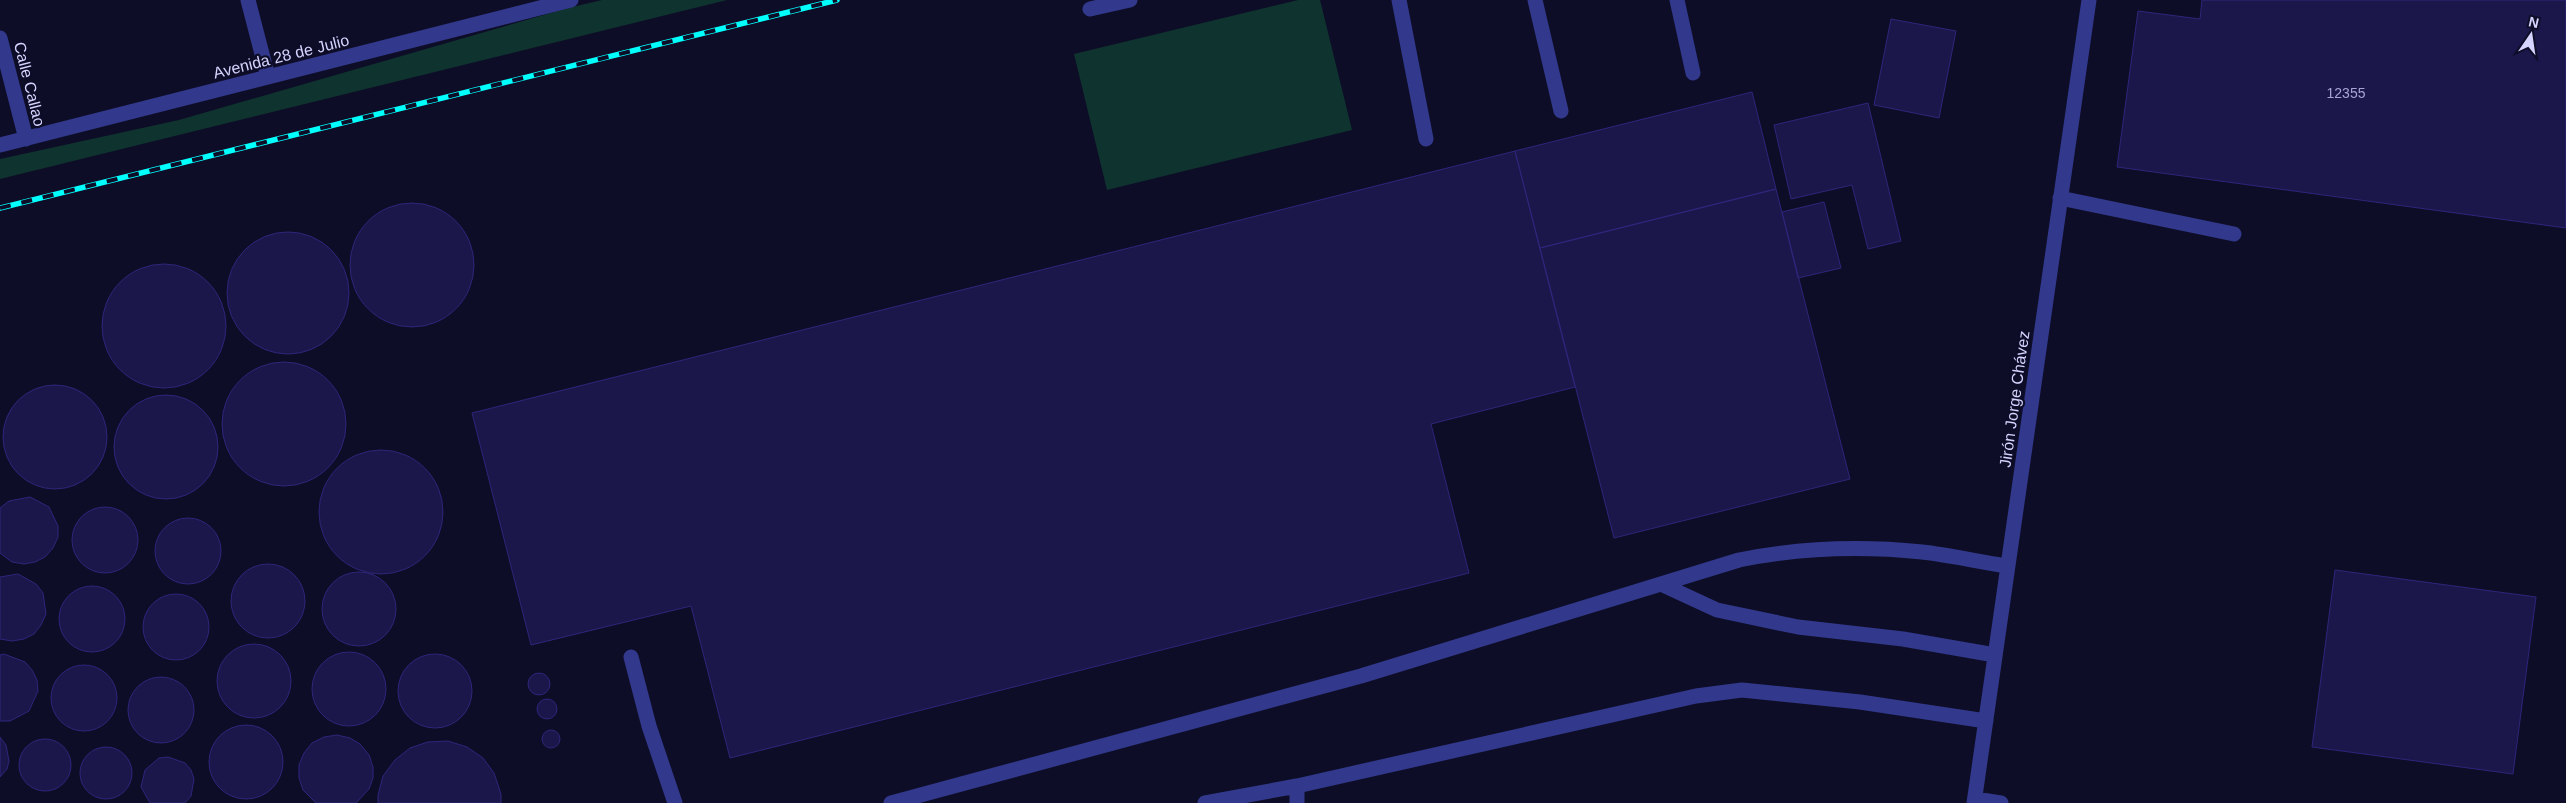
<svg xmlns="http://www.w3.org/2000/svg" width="2566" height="803" font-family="Helvetica,sans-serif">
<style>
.green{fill:#0f332e}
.building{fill:#1c174b;stroke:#2d267a}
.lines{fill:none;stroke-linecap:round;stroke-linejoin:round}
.minor{stroke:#32398c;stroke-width:15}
.rail-casing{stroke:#00fffd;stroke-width:5.5}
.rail{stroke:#0e0d28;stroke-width:4;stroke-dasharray:11;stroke-linecap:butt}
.labels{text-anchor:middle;stroke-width:4.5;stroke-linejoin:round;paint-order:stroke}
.number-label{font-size:14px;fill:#a6a5d2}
.street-label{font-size:16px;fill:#d4d4ff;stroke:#0e0d28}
</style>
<rect width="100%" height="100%" fill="#0e0d28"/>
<path class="green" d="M602,0h125l-727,179v-20l179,-39 389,-112z
M1298,0h22l32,130 -245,60 -33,-136z"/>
<path class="building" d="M2202,0h364v228l-449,-61 21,-156 62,8z
M1891,19l65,12 -17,87 -65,-13z
M1752,92l24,97 -236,59 -25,-97z
M1868,103l33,138 -33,8 -16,-64 -61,14 -17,-74z
M1515,151l60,236 -144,37 38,149 -739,185 -39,-152 -160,39 -59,-232z
M1776,189l74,290 -236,59 -74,-290z
M1824,202l17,66 -43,10 -16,-66z
M350 265a62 62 0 1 1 124 0a62 62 0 1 1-124 0Z
M227 293a61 61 0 1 1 122 0a61 61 0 1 1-122 0Z
M102 326a62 62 0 1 1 124 0a62 62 0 1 1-124 0Z
M222 424a62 62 0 1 1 124 0a62 62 0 1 1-124 0Z
M3 437a52 52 0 1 1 104 0a52 52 0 1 1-104 0Z
M114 447a52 52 0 1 1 104 0a52 52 0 1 1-104 0Z
M319 512a62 62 0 1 1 124 0a62 62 0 1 1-124 0Z
M30,497l19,10 9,19v11l-5,11 -8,9 -10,5 -11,2 -12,-2 -12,-9v-45l9,-7z
M72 540a33 33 0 1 1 66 0a33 33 0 1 1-66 0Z
M155 551a33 33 0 1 1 66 0a33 33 0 1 1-66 0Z
M231 601a37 37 0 1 1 74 0a37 37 0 1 1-74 0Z
M2335,570l201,27 -23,177 -201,-27z
M322 609a37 37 0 1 1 74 0a37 37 0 1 1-74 0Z
M18,574l18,10 7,9 3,21 -5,11 -7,9 -10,5 -12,2 -12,-2v-62z
M59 619a33 33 0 1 1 66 0a33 33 0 1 1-66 0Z
M143 627a33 33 0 1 1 66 0a33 33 0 1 1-66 0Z
M217 681a37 37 0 1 1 74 0a37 37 0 1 1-74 0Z
M312 689a37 37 0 1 1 74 0a37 37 0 1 1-74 0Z
M398 691a37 37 0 1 1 74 0a37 37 0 1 1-74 0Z
M4,654l21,8 7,8 5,10 1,11 -9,20 -19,10h-10v-66z
M51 698a33 33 0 1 1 66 0a33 33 0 1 1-66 0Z
M528 684a11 11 0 1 1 22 0a11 11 0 1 1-22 0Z
M128 710a33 33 0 1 1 66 0a33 33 0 1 1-66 0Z
M537 709a10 10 0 1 1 20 0a10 10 0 1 1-20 0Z
M209 762a37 37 0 1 1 74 0a37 37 0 1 1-74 0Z
M542 739a9 9 0 1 1 18 0a9 9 0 1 1-18 0Z
M337,735l13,3 10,6 9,11 4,12v11l-4,11 -13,14h-40l-13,-13 -4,-12v-13l5,-12 8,-10 12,-6z
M0,737l6,8 3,16 -2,8 -7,8z
M19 765a26 26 0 1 1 52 0a26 26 0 1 1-52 0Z
M448,741l19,6 16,11 11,15 7,21v9h-123v-8l5,-19 12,-16 15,-12 18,-6z
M80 773a26 26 0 1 1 52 0a26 26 0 1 1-52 0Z
M168,757l17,6 6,7 3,9 -3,17 -6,7h-35l-9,-16 4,-17 14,-12z"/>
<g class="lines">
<path class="minor" d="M248,0l20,77
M1399,0l27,139
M1535,0l26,111
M1677,0l16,73
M1090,9l40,-9
M0,38l26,101
M0,145l571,-145
M2060,198l174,36
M1663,585l54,25 81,17 105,12 92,16
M631,657l18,69 26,77
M1297,786v17
M1975,799l26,4
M891,803l470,-127 378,-116c59,-12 123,-14 183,-8 28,3 57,10 86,14
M1205,803l92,-17 399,-90 46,-6 118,12 126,19
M1974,803l115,-803"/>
<defs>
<path id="rail" d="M0,208l837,-208"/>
</defs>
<use href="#rail" class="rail-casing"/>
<use href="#rail" class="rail"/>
</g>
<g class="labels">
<g class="number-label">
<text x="2346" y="98">12355</text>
</g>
<g class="street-label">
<text transform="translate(281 56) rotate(-14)" y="6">Avenida 28 de Julio</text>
<text transform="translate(30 84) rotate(76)" y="6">Calle Callao</text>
<text transform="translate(2014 399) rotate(-82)" y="6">Jirón Jorge Chávez</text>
</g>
</g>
<g transform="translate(2531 35) rotate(13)" stroke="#0e0d28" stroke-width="4" paint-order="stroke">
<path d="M0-4L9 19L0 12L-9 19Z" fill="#d4d4ff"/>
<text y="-8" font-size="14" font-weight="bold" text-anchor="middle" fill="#d4d4ff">N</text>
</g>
</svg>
